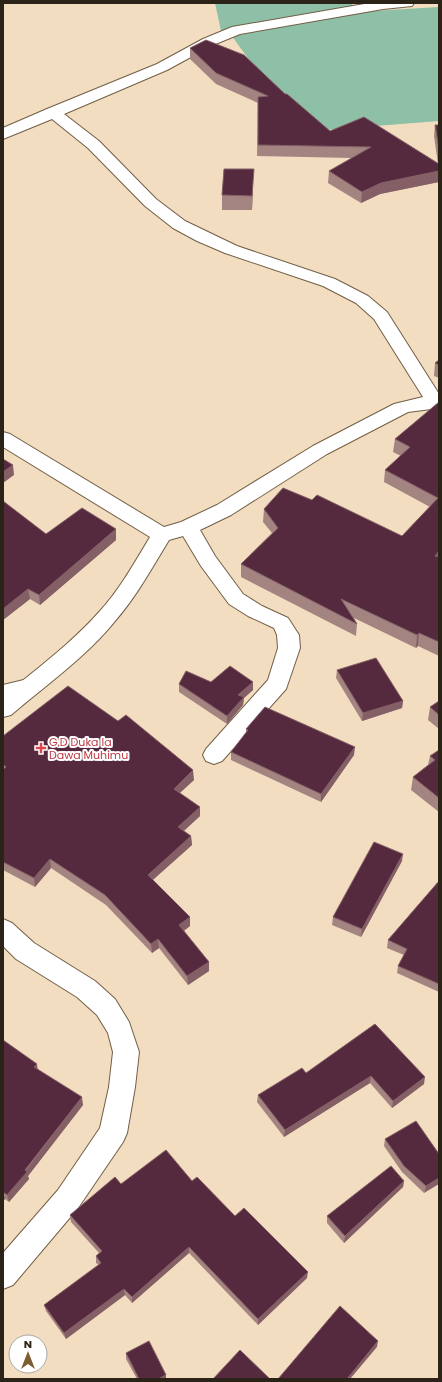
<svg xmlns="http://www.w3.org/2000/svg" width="442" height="1382" font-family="Poppins,sans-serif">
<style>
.green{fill:#8ec0a7}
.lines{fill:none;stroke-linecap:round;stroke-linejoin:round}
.lane-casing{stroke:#715e45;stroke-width:2}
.street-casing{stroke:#715e45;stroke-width:2}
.lane{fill:#fff;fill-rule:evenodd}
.street{fill:#fff;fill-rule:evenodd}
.wall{fill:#a48480}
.shaded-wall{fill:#846066}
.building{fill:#552a3f;stroke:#846066}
.health-dot{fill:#e0444e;stroke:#fff;stroke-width:1.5}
.labels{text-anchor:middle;stroke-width:4;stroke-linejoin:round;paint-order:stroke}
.health-label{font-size:11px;fill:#be3a42;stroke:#fff;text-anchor:start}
</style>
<rect width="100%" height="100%" fill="#f3ddc1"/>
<path class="green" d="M215,3h136l3,4 -133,24z
M439,7v114l-139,11 -68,-96 140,-25z"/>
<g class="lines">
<defs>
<path id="lane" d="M32,678l7,2 2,5 -2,5 -36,9v-14z"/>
<path id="street" d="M370,3h44l-2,3 -29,3 -143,25 -27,11 -46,25 -103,44 35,27 57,58 29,22 52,25 98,33 33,17 19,16 52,82v14l-31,4 -81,42 -96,61 -31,15 15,26 28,38 19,12 26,12 11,17 1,13 -14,41 -64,72 -8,3 -8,-3 -3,-6 3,-6 62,-69 10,-32 -1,-13 -3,-7 -26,-12 -19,-12 -28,-38 -18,-30 -14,4c-17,28 -33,57 -54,81 -29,36 -69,64 -104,94l-8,2v-20c33,-28 69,-54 97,-86 20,-22 35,-49 50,-74l-147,-90v-15l7,2 154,93 17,-5 36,-17 96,-59 81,-42 29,-7 -49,-78 -18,-16 -33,-17 -98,-33 -28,-12 -24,-13 -28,-22 -57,-58 -36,-29 -49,20v-11l44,-19 110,-45 46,-25 29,-12z
M3,919l9,4 22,20 61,38 20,18 14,23 10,30 -4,35 -8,46 -4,9 -45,66 -65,77 -10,4v-36l55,-63 42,-62 9,-41 4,-35 -5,-19 -11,-18 -20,-18 -61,-38 -13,-13z"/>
</defs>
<use href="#lane" class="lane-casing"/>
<use href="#street" class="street-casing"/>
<use href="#lane" class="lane"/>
<use href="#street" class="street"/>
</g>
<path class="wall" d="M190,48l95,46 45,37 108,33 -4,-28 1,-11h4v57l-59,12 -19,9 -33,-20 1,-12 23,-13 -95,-2 1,-53 -42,-19 -26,-25z
M253,183l-1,27h-30v-15z
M439,360v18l-5,-2 1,-13z
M439,402v254l-21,-10 -2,2 -62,-30 3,6 -1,12 -115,-59v-13l31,-31 -9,-11 1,-13 48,-9 90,36 28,-29 -46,-25 1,-12 16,-14 -8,-4 2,-13z
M3,501l43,33 70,6 -76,65 -10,-6 -27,21z
M337,670l66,31 -1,7 -40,13 -26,-43z
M211,682h42v8l-9,8 -1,7 -16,19 -48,-32v-8z
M439,701v28l-11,-9 2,-13z
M246,729l108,26 -33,47 -90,-42v-8l15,-18z
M3,736l191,44 -14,13 20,14v9l-16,15 7,5 1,9 -39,35 37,37v9l-6,5 25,31v9l-21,14 -29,-37 -7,5 -46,-48 -55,-37 -16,19 -32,-17z
M439,750v62l-28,-22 2,-13 15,-12 2,-9z
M402,861l-41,76 -29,-12 1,-8z
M439,881v111l-42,-19 1,-7 6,-11 -17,-7 1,-8z
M375,1024l49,60 -32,24 -22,-25 -86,54 -27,-35 1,-7 48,-22z
M3,1040l35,29 45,36 -55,71 1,3 -20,23 -4,-3 -2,2z
M385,1139l54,15 -15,39 -22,-21 -18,-26z
M192,1181l43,35 72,62 -49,47 -69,-72 -57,50 -7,-8 -59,44 -20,-28 -2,-6 55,-40 -3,-2v-7l3,-3 -28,-31 -1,-7 51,-31z
M404,1181l-1,6 -59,56 -17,-20v-7z
M126,1353l40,22v4h-29l-11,-20z"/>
<path class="shaded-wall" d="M254,169l-1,14 -1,27v-14z
M439,171v11l-59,12 -19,9 1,-11 19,-9z
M13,465l1,10 -11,8v-11z
M116,529v11l-76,65 -1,-10z
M439,551v11l-4,-6z
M28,589l2,10 -27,21v-11z
M419,633l-1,13 -2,2 1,-13z
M253,682v8l-9,8 -1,7 -16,19v-8l11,-21z
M403,701l-1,7 -40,13 1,-8z
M355,747l-1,8 -33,47v-8z
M193,770l1,10 -20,18v-9z
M200,807v9l-22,20v-9z
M191,836l1,9 -44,39v-9z
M403,854l-1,7 -41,76 1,-8z
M50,859l1,9 -16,19 -1,-9z
M190,917v9l-11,8v-9z
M158,939l1,9 -7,5 -1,-9z
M209,962v9l-21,14 -1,-9z
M37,1064l1,8 -4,-5z
M371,1076l-1,7 -86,54 1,-7z
M425,1077l-1,7 -32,24 1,-7z
M82,1097l1,8 -55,71 1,3 -20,23 -2,-7z
M439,1178v6l-15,9 2,-7z
M404,1181l-1,6 -59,56 1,-7z
M3,1192l2,7 -2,2z
M189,1247v6l-57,50v-6z
M308,1272l-1,6 -49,47v-6z
M124,1289l1,6 -59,44 -2,-6z
M378,1341l-1,6 -27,32h-3z
M166,1375v4h-8z"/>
<path class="building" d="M206,40l38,15 41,39h2l43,37 34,-14 75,47v7l-58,12 -19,9 -33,-21 42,-24 -113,-2v-48l10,-1 -52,-23 -26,-25z
M435,125h4v24z
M224,169h30l-2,27 -30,-1z
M439,360v5l-4,-2z
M439,402v149l-4,5 4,1v85l-20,-9 -2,2 -76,-36 16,25 -116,-60 37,-36 -14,-19 19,-21 29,12 5,-5 85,41 36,-38 -53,-28 25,-23 -15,-8z
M3,459l10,6 -10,7z
M3,501l43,33 36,-26 34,21 -77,66 -11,-6 -25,20z
M376,658l27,43 -40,12 -26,-43z
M230,666l23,16 -15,13 6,2 -17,19 -48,-32 7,-13 25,11z
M68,686l50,35 8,-6 67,55 -19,19 26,18 -22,20 13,9 -43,39 42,42 -11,8 30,37 -22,14 -29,-37 -7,5 -46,-49 -55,-36 -16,19 -31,-16v-92l3,-3 -3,-3v-28z
M439,701v14l-9,-8z
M265,707l90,40 -34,47 -90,-42 17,-22 -2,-1z
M439,750v48l-26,-21 22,-17 -5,-4z
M374,842l29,12 -41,75 -29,-12z
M439,881v103l-41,-18 9,-17 -19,-9z
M375,1024l50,53 -32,24 -22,-25 -86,54 -27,-35 44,-27 4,5z
M3,1040l34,24 -3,3 48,30 -57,73 2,2 -20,23 -4,-3z
M416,1121l23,33v24l-13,8 -22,-20 -19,-27z
M166,1150l26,31 5,-4 38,39 9,-8 64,64 -50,47 -69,-72 -57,50 -8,-8 -60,44 -20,-28 57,-42 -5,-7 6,-5 -32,-36 45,-38 6,7z
M391,1166l13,15 -59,55 -18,-20z
M340,1306l38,35 -31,38h-69z
M149,1341l17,34 -8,4h-19l-13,-26z
M240,1350l30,29h-57z"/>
<path class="health-dot" d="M39 742h4v4h4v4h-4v4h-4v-4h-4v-4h4z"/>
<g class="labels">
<g class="health-label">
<text x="49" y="746">G.D Duka la<tspan x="49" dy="13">Dawa Muhimu</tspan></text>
</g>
</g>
<rect width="442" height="1382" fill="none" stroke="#2b2318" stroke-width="8"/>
<g transform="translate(28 1354)"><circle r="19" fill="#ffffff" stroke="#aaa7a3"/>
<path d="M0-3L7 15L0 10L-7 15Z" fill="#7c5e32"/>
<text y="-6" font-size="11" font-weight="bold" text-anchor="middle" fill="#2b2318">N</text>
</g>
</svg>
